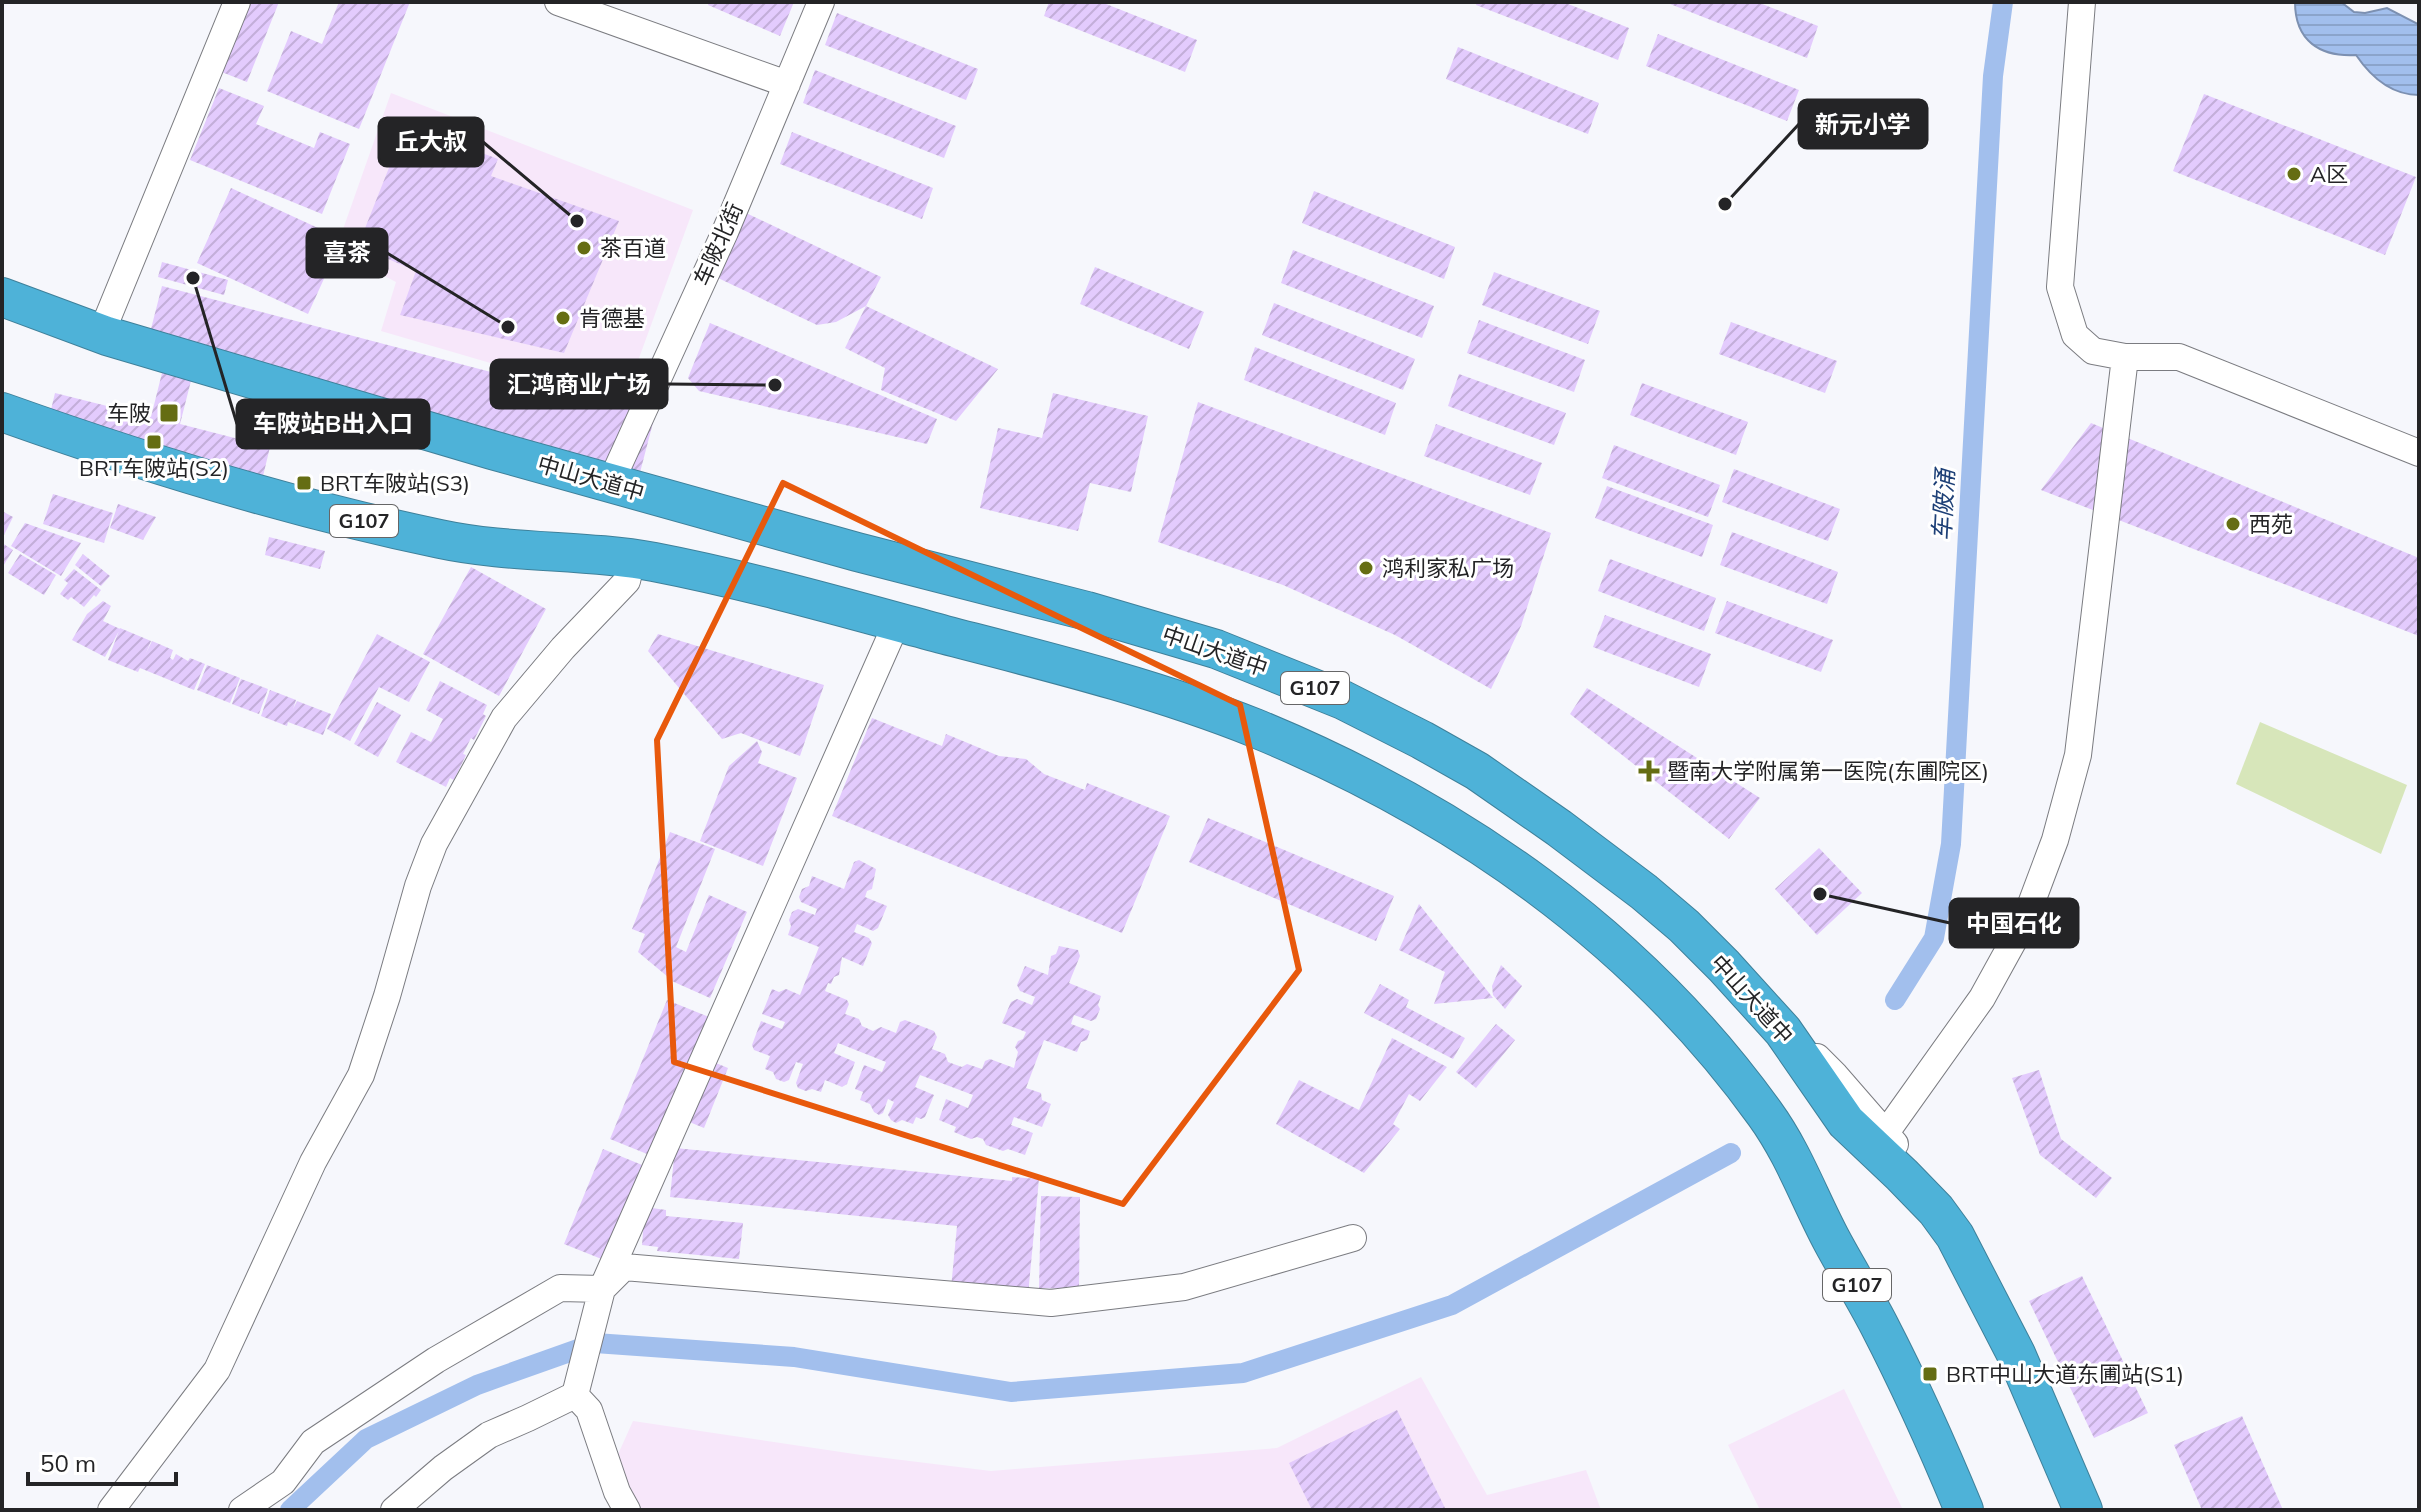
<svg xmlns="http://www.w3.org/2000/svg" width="2421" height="1512" font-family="Mulish,'Noto Sans SC',sans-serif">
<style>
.commercial{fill:#f7e7fa}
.pitch{fill:#d7e6ba}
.water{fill:url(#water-rules);stroke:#7c90b1;stroke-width:2}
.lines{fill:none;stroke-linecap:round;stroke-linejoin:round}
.canal{stroke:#a2bfed;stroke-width:20}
.building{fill:url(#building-hatch)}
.minor-casing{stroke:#7b7c81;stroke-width:28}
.highway-casing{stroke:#3f809a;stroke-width:40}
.minor{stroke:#fff;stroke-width:26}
.highway{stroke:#4eb2d8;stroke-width:38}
.marked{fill:none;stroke:#e8590c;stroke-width:6;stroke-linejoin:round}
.poi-dot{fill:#656d13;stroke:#fff;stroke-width:3}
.labels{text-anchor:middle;stroke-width:6;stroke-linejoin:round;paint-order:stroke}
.shield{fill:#fff;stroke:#666667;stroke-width:2}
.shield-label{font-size:20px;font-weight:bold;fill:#242426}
.poi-label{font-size:22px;fill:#242426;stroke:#fff;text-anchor:start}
.street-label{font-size:22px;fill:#242426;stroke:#fff}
.water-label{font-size:24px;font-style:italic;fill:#1e4077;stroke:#fff}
.leader{fill:none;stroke:#242426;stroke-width:3}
.callout-dot{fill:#242426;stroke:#fff;stroke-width:3}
.callout{fill:#242426;stroke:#242426;stroke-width:3}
.callout-label{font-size:24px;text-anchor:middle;font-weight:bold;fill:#fff}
</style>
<defs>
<pattern id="water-rules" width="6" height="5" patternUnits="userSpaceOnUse" patternTransform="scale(2)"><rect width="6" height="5" fill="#a2bfed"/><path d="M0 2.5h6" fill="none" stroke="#8ba4cb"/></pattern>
<pattern id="building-hatch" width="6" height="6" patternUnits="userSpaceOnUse" patternTransform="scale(2)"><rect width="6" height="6" fill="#e3cbfd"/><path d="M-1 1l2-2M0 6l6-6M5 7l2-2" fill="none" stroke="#c3aed9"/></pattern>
</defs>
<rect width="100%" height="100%" fill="#f6f7fc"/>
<path class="commercial" d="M391,93l302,117 -70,192 -242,-71 15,-49 -52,-27 -3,-20z
M1421,1377l66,118 99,-25 15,40h-959l-27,-49 18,-40 228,34 130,16 286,-23z
M1844,1389l59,121h-143l-32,-65z"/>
<path class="pitch" d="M2260,722l147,63 -26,69 -145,-70z"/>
<path class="water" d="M2295,2h46l13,10 11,1 22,-5 31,16 1,71c-27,0 -48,-18 -63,-40 -36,2 -61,-14 -61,-53z"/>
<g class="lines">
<path class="canal" d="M1895,1000l39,-62 17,-94 42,-768 10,-74
M290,1510l76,-71 111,-54 118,-42 199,14 217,35 232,-19 209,-68 279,-152"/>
</g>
<path class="building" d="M246,2h33l-32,80 -28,-11z
M339,2h71l-51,127 -92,-38 24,-60 31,13z
M709,2h85l-14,34 -72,-31z
M1049,2h52l96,38 -12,32 -141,-56z
M1477,2h86l66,26 -11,32 -142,-55z
M1665,2h92l61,24 -11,32z
M837,13l141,56 -12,31 -141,-55z
M1658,34l141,56 -12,31 -141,-55z
M1458,47l141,56 -11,31 -142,-55z
M815,70l141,56 -12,32 -141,-55z
M219,88l45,18 -8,18 58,24 6,-16 30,12 -28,70 -132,-54z
M2204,94l212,83 -31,78 -212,-84z
M418,129l80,30 -7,17 128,45 -55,132 -164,-38 16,-44 -58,-25 40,-101 9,-11z
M792,132l141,56 -11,31 -142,-55z
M231,188l111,51 -34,75 -111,-51z
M1314,191l141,56 -11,32 -142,-56z
M746,213l135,64 -15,29 -30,16 -19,3 -99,-47z
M1293,250l141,56 -12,32 -141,-55z
M162,262l66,18 -4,15 -66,-18z
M1095,267l109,45 -15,37 -109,-45z
M1494,272l106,39 -12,33 -106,-39z
M162,286l493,129 -18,69 -443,-115 -14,55 90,23 -12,50 -215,-54 12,-50 96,24 14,-56 -21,-5z
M1274,303l141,56 -12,31 -141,-55z
M866,306l132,63 -42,52 -75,-31 4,-22 -40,-20z
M1479,320l106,40 -11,32 -107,-39z
M1731,322l106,39 -12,32 -106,-39z
M710,323l227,96 -10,25 -228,-53 -11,-13z
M1255,347l141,56 -11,32 -141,-55z
M1459,374l107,39 -12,32 -106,-39z
M1642,383l106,39 -12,33 -106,-40z
M1053,393l95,23 -17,76 -41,-9 -12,48 -98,-23 18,-80 44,10z
M1198,402l353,131 -30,93 -30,63 -96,-54 -112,-50 -125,-43z
M2091,423l328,135v78l-378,-146z
M1436,424l106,39 -12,32 -106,-39z
M1614,445l106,40 -12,32 -106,-39z
M1734,469l106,40 -12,32 -106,-39z
M1607,486l106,39 -11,32 -107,-39z
M53,494l60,19 -9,30 -61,-19z
M118,504l38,13 -13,23 -33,-12z
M2,511l11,6 -9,18 -2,-1z
M25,523l56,20 -20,33 -50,-30z
M1732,532l106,40 -11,32 -107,-39z
M269,537l56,14 -5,18 -55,-14z
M2,543l11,7 -11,18z
M20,554l36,21 -12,20 -36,-22z
M83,554l27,22 -9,10 -26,-21z
M1610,559l106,39 -12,33 -106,-40z
M471,567l75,42 -47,87 -76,-42z
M74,569l27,21 -5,7 -2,-2 -10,12 -13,-10 -3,3 -8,-6 8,-11 -4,-3z
M103,601l8,5 -8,15 17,8 -15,28 -33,-17 15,-26z
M1727,601l106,39 -12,32 -106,-39z
M1605,615l106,39 -12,33 -106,-40z
M120,628l31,13 -5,12 6,-12 21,9 -3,8 3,2 3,-6 12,7 2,-3 15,6 -11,26 -54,-22 -2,4 -30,-12z
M377,634l53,28 -21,40 -30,-15 -29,54 -23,-12z
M658,634l166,51 -24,71 -59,-23 -19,6 -74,-88z
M207,665l33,13 -10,25 -33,-13z
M241,679l27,10 -9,25 -27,-10z
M440,681l47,24 -4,9 3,2 -12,24 -3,-2 -8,16 3,1 -12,25 -4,-2 -4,9 -50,-25 15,-30 20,10 12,-23 -17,-9z
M1587,688l173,110 -31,41 -159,-125z
M270,690l26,10 -3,9 4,-8 34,13 -8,21 -35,-13 -1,4 -26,-10z
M377,702l24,13 -23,42 -24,-13z
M872,718l70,28 4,-12 53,22 27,3 18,15 41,16 2,-7 83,33 -48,117 -290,-117z
M757,741l5,11 -4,11 39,15 -34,88 -63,-25 29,-75z
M1208,818l186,78 -18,45 -187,-79z
M670,832l45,17 -39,98 10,5 23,-57 38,17 -37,86 -36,-16 -36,-30 7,-18 -13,-5z
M1819,848l43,45 -45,42 -42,-46z
M859,860l17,9 -4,20 -5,2 -2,6 22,9 -9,22 -5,3 -16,-7 -3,8 15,6 3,5 -9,23 -21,-9 -3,18 -5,2 -3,7 -3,-1 -3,8 22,9 2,4 -4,10 14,5 3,7 11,5 8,-4 15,6 4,-11 5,-2 29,11 3,6 -5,12 13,5 3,8 14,5 5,-3 15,5 3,-8 5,-2 24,9 4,-16 -3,-5 3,-6 5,-2 3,-7 -24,-9 9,-21 6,-3 15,6 3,-8 -15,-6 -3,-6 8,-19 23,9 3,-19 5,-2 3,-8 19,4 2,6 -11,27 32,13 -3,9 2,4 -4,10 -5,2 -17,-6 -3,9 19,7 -3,9 -6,2 -4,10 -33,-12 -18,48 15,5 1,7 9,4 -9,23 -28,-10 -3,8 22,8 -8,22 -17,-6 -5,2 -17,-6 -3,-6 -6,-2 -6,2 -17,-7 2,-5 -17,-7 7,-21 22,9 5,-13 -53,-20 -5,12 19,8 -9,22 -4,2 -5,-2 -3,7 -11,-4 -6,3 -5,-3 -3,-5 6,-13 -6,-3 -5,14 -4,2 -5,-3 -4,-8 -10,-4 3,-8 -8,-3 9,-24 18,7 4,-10 -48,-19 -4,10 21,9 -8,22 -5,3 -17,-7 -4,12 -9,-3 -6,2 -8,-3 -2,-5 7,-19 -7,-2 -7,18 -5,2 -8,-3 -3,-7 -8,-3 5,-13 -16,-6 -2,-5 9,-24 21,8 3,-7 -23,-8 10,-25 7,3 7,-3 14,6 19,-48 -31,-12 3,-9 -2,-6 3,-8 6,-3 17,6 2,-6 -16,-7 -2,-5 3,-8 7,-3 3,-10 32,13 10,-27z
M1419,904l74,94 -59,6 11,-32 -46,-22z
M1501,965l21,21 -17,23 -12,-14 -1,-9z
M1380,984l29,16 -3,7 59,31 -12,21 -89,-46z
M667,1000l42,17 -57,139 -42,-17z
M1496,1024l19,16 -39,48 -20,-16z
M1392,1038l55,29 -27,34 -11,-7 -16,30 7,5 -36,44 -88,-49 23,-44 60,30z
M711,1061l17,7 -24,60 -17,-7z
M2039,1070l22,69 51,39 -16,20 -56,-43 -28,-77z
M675,1148l337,33v-4l27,2 -11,116 -77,-7 6,-62 -287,-29z
M603,1149l44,18 -38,95 -45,-18z
M1041,1196l39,1 -1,92 -40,-1z
M645,1207l21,3v6l77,7 -4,36 -82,-8 1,-4 -16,-2z
M2082,1276l66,137 -54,25 -65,-137z
M1397,1410l49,100h-134l-23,-47z
M2242,1416l41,94h-81l-28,-65z"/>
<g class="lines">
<defs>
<path id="minor" d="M558,2l229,82
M2082,2l-22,285 15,48 18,16 32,6h54l240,96
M101,334l136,-332
M610,484l115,-252 96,-230
M1817,1057l18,18 60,69
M1885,1134l97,-136 43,-78 30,-80 23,-85 47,-398
M575,1395l14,15 28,82 10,18
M111,1510l106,-140 96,-208 48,-87 26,-79 31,-110 16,-42 70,-126 59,-70 64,-67 5,-22
M242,1510l41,-28 30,-40 123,-82 124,-72 42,1 22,-22 427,36 133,-16 169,-49
M394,1510l49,-42 46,-33 39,-17 47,-23 27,-106 295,-667"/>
<path id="highway" d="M2,297l105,39 385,114 365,102 230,59 129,38 127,51 79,40 55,31 82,57 85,64 40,34 40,40 59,65 63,91 56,53 34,35 19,26 61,118 67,156
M2,412c143,51 289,96 438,127 70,15 144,10 214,23 98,19 195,47 291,73 104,27 210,53 310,93 202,83 382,208 510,386 29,40 44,84 67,127 15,28 32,55 47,84 31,60 59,122 85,185"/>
</defs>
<use href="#minor" class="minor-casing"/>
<use href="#highway" class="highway-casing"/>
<use href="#minor" class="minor"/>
<use href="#highway" class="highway"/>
</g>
<path class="marked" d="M783,483l457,222 59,265 -176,234 -449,-142 -17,-322z"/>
<g class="poi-dot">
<circle cx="2294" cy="174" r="8"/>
<circle cx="584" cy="248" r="8"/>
<circle cx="563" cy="318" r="8"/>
<rect x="159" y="403" width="20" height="20" rx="4"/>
<rect x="146" y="434" width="16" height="16" rx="4"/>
<rect x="296" y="475" width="16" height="16" rx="4"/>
<circle cx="2233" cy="524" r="8"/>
<circle cx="1366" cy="568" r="8"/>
<path d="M1645 759h8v8h8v8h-8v8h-8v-8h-8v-8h8z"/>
<rect x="1922" y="1366" width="16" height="16" rx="4"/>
</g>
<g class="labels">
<g class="shield">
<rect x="330" y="505" width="68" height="32" rx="6"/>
<rect x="1281" y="672" width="68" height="32" rx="6"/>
<rect x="1823" y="1269" width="68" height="32" rx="6"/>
</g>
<g class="shield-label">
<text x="364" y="528">G107</text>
<text x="1315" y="695">G107</text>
<text x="1857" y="1292">G107</text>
</g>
<g class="poi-label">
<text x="2310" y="182">A区</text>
<text x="600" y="256">茶百道</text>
<text x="579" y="326">肯德基</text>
<text x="151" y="421" text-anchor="end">车陂</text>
<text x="154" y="476" text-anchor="middle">BRT车陂站(S2)</text>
<text x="320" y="491">BRT车陂站(S3)</text>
<text x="2249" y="532">西苑</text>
<text x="1382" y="576">鸿利家私广场</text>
<text x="1667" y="779">暨南大学附属第一医院(东圃院区)</text>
<text x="1946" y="1382">BRT中山大道东圃站(S1)</text>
</g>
<g class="street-label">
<text transform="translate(718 244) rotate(-66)" y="8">车陂北街</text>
<text transform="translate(591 478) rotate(16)" y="8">中山大道中</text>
<text transform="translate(1215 651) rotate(19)" y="8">中山大道中</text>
<text transform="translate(1752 999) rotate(48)" y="8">中山大道中</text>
</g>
<g class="water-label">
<text transform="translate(1944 505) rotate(-87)" y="8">车陂涌</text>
</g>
</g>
<path class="leader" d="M1725 204L1799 124M577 221L483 142M508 327L387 253M775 385L667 384M193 278L237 424M1820 894L1950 923"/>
<g class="callout-dot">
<circle cx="1725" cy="204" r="8"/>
<circle cx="577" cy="221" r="8"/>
<circle cx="508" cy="327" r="8"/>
<circle cx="775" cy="385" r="8"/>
<circle cx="193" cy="278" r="8"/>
<circle cx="1820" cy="894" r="8"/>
</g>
<g class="callout">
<rect x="1799" y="100" width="128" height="48" rx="8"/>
<rect x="379" y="118" width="104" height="48" rx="8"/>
<rect x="307" y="229" width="80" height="48" rx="8"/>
<rect x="491" y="360" width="176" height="48" rx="8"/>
<rect x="237" y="400" width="192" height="48" rx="8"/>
<rect x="1950" y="899" width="128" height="48" rx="8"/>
</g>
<g class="callout-label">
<text x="1863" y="133">新元小学</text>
<text x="431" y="150">丘大叔</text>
<text x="347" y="261">喜茶</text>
<text x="579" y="393">汇鸿商业广场</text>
<text x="333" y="432">车陂站B出入口</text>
<text x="2014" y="932">中国石化</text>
</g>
<rect width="2421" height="1512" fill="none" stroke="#242426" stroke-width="8"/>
<path d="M28 1472v12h148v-12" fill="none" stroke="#242426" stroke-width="4"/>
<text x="40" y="1472" font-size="24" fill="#242426" stroke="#ffffff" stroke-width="6" paint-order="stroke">50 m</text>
</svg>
